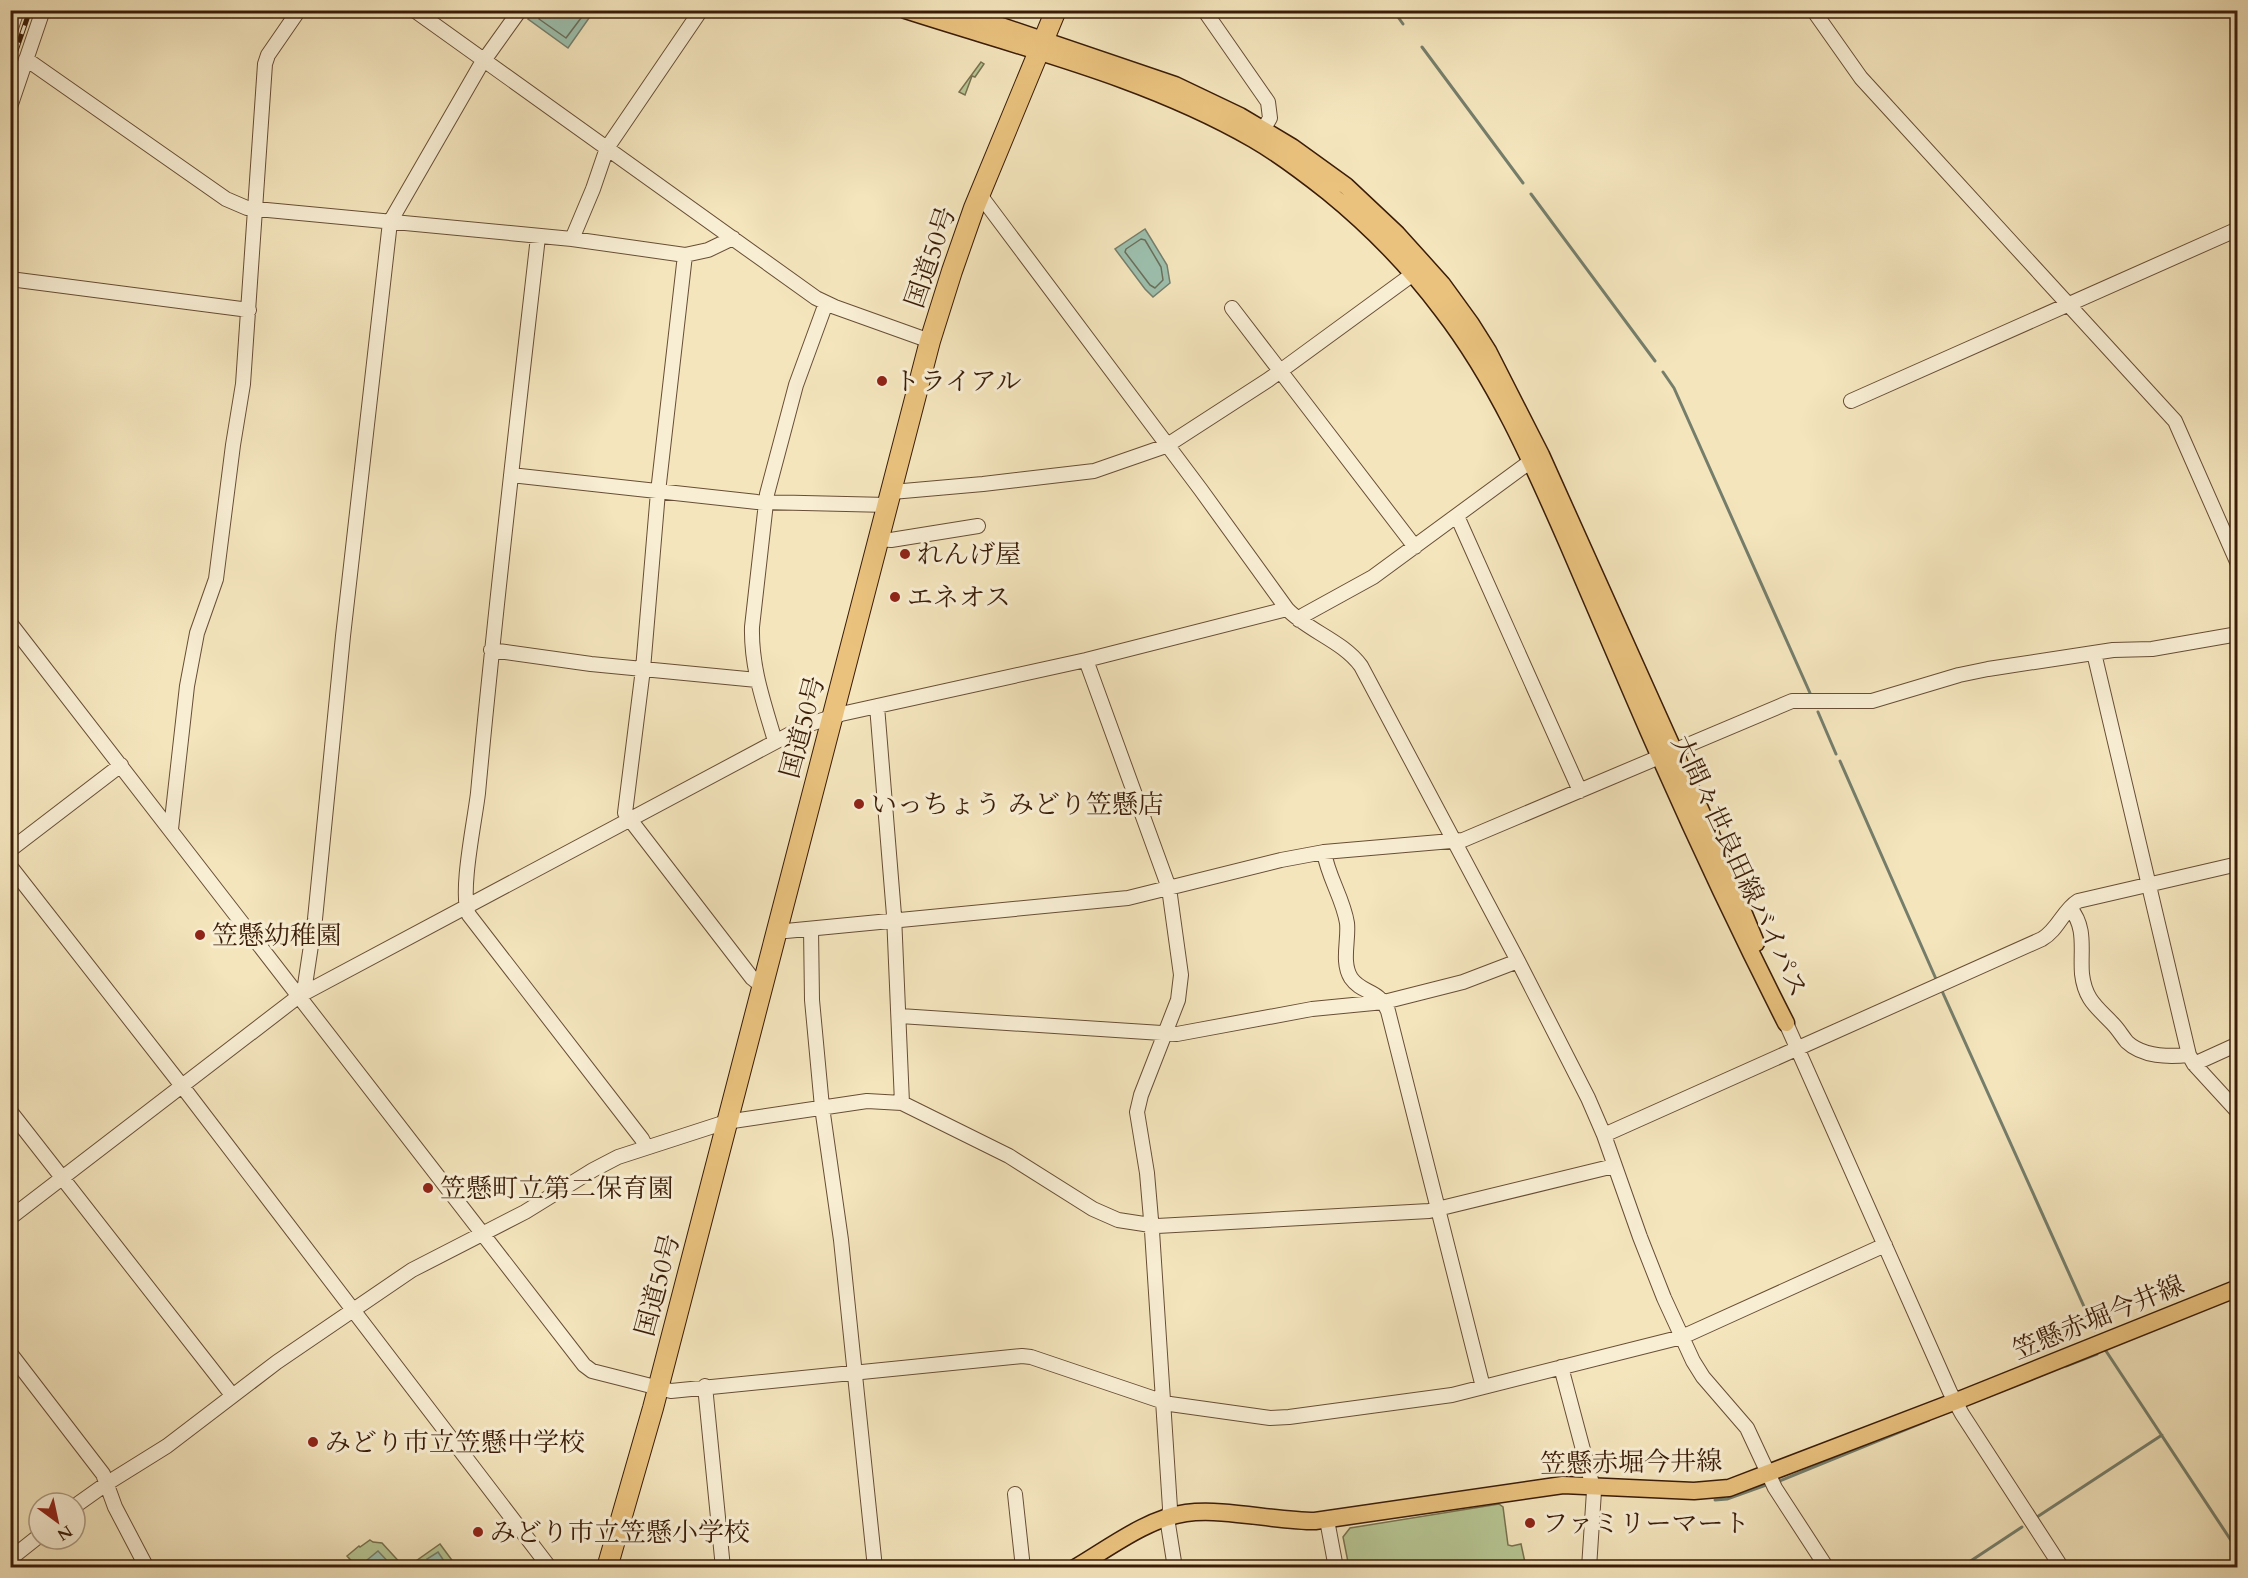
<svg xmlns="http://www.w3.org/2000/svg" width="2248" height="1578" font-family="Cardo,'Noto Serif JP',serif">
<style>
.green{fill:#b7c694;stroke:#78714e;stroke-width:1.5}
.water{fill:#9cbfad;stroke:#757e6b;stroke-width:1.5}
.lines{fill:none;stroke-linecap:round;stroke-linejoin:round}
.shore{stroke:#6b6e5a;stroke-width:1.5}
.stream{stroke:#757e6b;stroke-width:3}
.minor-casing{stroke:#684e35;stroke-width:16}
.major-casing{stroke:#3a1c08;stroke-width:19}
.highway-casing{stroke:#3a1c08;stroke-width:22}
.minor{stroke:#f8eed4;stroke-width:14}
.major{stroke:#eac27e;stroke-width:16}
.highway{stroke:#eac27e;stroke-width:20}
.rail-casing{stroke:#3a1c08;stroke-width:5}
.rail{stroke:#f8eed4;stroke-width:3;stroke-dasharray:9;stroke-linecap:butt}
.poi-dot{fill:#8f2418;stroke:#f8eed4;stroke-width:2}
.labels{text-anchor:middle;stroke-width:6;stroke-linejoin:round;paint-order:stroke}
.street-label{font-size:26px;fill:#3a1c08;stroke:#f8eed4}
.poi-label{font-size:26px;fill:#3a1c08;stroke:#f8eed4;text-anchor:start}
</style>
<rect width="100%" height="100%" fill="#f4e5bd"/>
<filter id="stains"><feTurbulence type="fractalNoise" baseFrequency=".00333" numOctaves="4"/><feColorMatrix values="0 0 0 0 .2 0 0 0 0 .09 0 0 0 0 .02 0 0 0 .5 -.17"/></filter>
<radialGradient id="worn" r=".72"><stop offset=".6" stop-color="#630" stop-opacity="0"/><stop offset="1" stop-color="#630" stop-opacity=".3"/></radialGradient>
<path class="green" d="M981,62l3,2 -9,13 -3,-1 -7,19 -6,-3z
M1499,1504l4,3 5,38 4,1 9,-2 5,23h-177l-6,-30 7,-9z
M370,1540l3,2 9,1 22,24h-47l-10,-11 12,-10 1,1z
M440,1544l17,23 -51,1z"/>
<path class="water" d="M534,11v-1l60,1 -26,37 -40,-29z
M1145,229l22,36 3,18 -17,14 -8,-8 -30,-40z
M378,1551l15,16h-30l-2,-2z
M438,1552l10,15h-16l-5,-8z"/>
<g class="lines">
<path class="shore" d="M539,10v9l27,19 21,-28
M1141,239l4,1 16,27 2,13 -8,8 -5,-3 -25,-33 1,-3z"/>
<path class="stream" d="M1393,10l10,14
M1422,47l101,136
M1531,194l124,167
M1663,372l11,16 136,305
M1818,712l18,42
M1840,761l96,218
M1942,991l153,340
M2106,1351l132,200
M2066,1366l31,-12
M1777,1482l152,-62
M1715,1500l12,-1 39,-14
M2037,1517l125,-82
M1960,1568l62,-41"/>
<defs>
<path id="minor" d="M414,10l402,288 19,9 95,34
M1204,10l64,92 2,16 -7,12
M1813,10l48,68 314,343 63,143
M10,31l7,-21
M26,59l200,140 21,9 325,31 113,16 23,-5 25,-12
M10,107l33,-97
M980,195l221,295 86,119c21,22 56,32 74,57l157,295 70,137 16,37 36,102 24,61 29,63 10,16 44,51 28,60 52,80
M538,237c-21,185 -43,371 -60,556 -3,27 -19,101 -9,122l173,224 4,8
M572,239l21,-50 14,-41 94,-138
M685,255l-27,237 -15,177 -18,144 127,165 10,8
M10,279l239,31
M1232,308l183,239
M1851,401l387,-172
M511,475l246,27 131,3
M892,492l91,-8 111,-13 72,-25 102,-66 145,-106
M1457,516l123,275
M879,539l12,1 87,-14
M1299,620l5,-5 69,-38 158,-116
M10,623l574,742 8,6 79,20 351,-35 9,1 139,47 100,14 19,-1 163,-22 230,-58 203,-92
M491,650l100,14 166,16
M2094,653l95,402 5,9 44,48
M1086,660l83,228 12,87 -3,25 -37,95 -4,17 10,61 5,58 18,277 -2,16 7,44
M877,706l17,209 8,188
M775,741c-11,-38 -24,-73 -23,-114l15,-133 29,-109 30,-82
M171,829l16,-143 10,-53 19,-54 17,-134 10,-61 22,-320 3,-9 31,-45
M10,850l111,-85
M1324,852c4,25 19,46 23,71 2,17 -6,39 4,55 11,16 28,11 37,33l95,376
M10,866l172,220 368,482
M2070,908c17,20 10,43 12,66 3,26 15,33 31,50 5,5 9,12 14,18 16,15 41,15 62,13
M811,929l1,71 10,107 19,133 34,328
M777,930l9,1 342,-33 153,-38 43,-8 139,-12 329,-139h80l87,-26 29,-6 125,-19 39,-1 86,-15
M299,996l6,-11 10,-66 28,-283 47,-414 90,-156 40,-56
M900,1016l277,18 135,-25 72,-7 79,-20 55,-21
M1786,1023l164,369 12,22 100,154
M2194,1064l44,-20
M10,1111l222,284
M1604,1135l438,-196c16,-9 21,-29 36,-38l160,-37
M10,1218l289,-222 508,-271 34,-11 245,-54 201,-51
M10,1353l93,121 12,33 32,61
M1561,1367l33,124 -5,77
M705,1386l18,182
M1015,1494l8,74
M75,1506l31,-22 61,-38 110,-84 135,-92 113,-58 68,-42 25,-13 108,-35 141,-21 35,2 107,53 84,53 25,11 39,6 272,-15 185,-45
M1327,1520l9,48
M10,1559l29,-23"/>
<path id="major" d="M905,10c117,38 240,67 348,129 26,15 51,34 75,53 43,35 81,74 114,118 54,70 90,152 125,232 23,53 45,105 68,158 47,109 97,217 151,323
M954,10l221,75 65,31 52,31 54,39 51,48 45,50 29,40 17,27 53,104 164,365 51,123
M1075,1568c34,-20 73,-50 111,-55 39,-5 87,8 129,8l248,-36 131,6 35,-3 235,-90 274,-110"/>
<path id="highway" d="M607,1568l46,-160 277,-1067 22,-70 22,-63 82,-198"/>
</defs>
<use href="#minor" class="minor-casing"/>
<use href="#major" class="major-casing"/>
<use href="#highway" class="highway-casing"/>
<use href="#minor" class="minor"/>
<use href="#major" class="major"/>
<use href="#highway" class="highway"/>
<defs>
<path id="rail" d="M10,68l20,-58"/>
</defs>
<use href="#rail" class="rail-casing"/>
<use href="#rail" class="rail"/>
</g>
<g class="poi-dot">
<circle cx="882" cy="381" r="6"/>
<circle cx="905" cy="554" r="6"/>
<circle cx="895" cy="597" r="6"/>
<circle cx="859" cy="804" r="6"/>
<circle cx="200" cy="935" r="6"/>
<circle cx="428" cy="1188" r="6"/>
<circle cx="313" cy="1442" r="6"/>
<circle cx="1530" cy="1523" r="6"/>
<circle cx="478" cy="1532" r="6"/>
</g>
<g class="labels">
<g class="street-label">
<text transform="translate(930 257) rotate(-71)" y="9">国道50号</text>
<text transform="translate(802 727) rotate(-75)" y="9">国道50号</text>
<text transform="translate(1740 866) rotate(65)" y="9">大間々世良田線バイパス</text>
<text transform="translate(657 1285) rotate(-75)" y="9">国道50号</text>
<text transform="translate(2098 1317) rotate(-22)" y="9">笠懸赤堀今井線</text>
<text transform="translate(1631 1462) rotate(-1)" y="9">笠懸赤堀今井線</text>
</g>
<g class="poi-label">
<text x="894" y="390">トライアル</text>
<text x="917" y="563">れんげ屋</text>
<text x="907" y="606">エネオス</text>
<text x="871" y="813">いっちょう みどり笠懸店</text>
<text x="212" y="944">笠懸幼稚園</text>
<text x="440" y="1197">笠懸町立第二保育園</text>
<text x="325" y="1451">みどり市立笠懸中学校</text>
<text x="1542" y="1532">ファミリーマート</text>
<text x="490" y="1541">みどり市立笠懸小学校</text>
</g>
</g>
<rect width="2248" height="1578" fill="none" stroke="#f4e5bd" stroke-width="36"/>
<rect x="12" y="12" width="2224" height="1554" fill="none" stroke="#3a1c08" stroke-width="3"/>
<rect x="18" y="18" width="2212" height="1542" fill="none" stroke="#3a1c08" stroke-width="1.5"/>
<g transform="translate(57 1521) rotate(147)"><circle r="28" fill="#f8eed4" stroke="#ac9a82" stroke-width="1.5"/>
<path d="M0-4.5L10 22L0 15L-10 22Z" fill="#8f2418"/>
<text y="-9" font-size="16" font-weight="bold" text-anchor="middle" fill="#3a1c08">N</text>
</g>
<rect width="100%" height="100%" filter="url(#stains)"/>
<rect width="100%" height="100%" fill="url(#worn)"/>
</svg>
